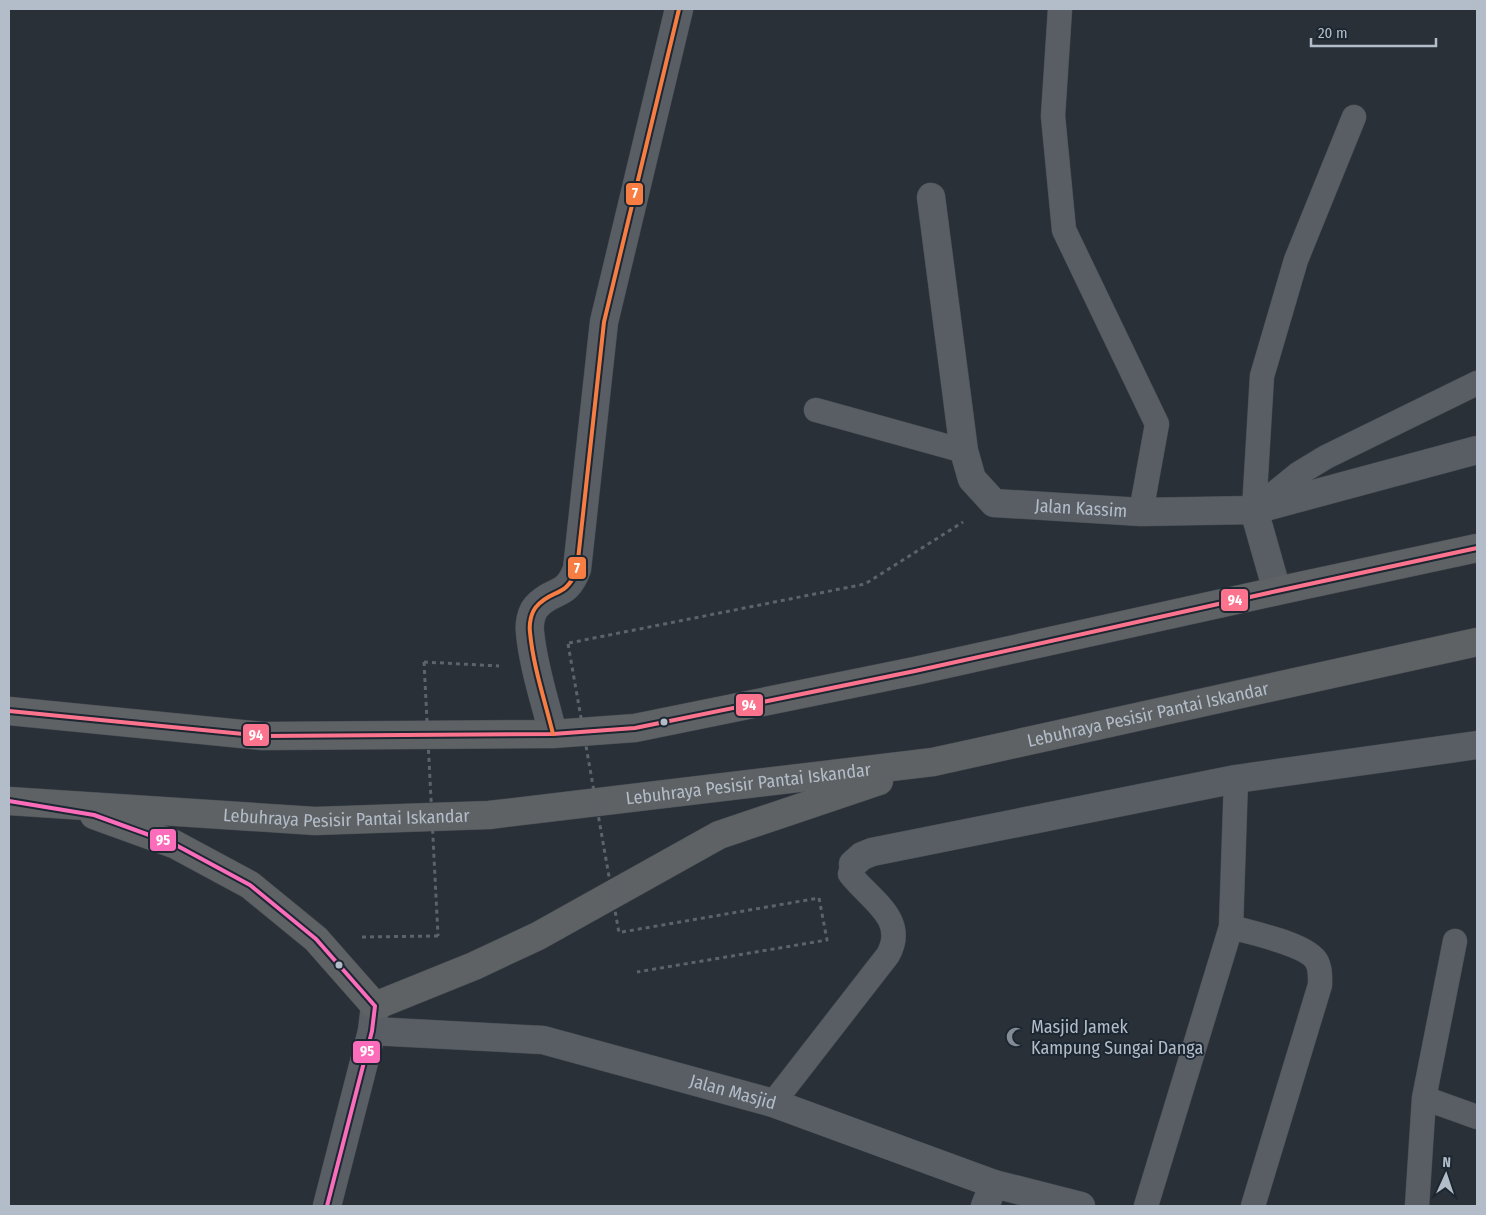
<svg xmlns="http://www.w3.org/2000/svg" width="1486" height="1215" font-family="'Fira Sans Condensed',sans-serif">
<style>
.lines{fill:none;stroke-linecap:round;stroke-linejoin:round}
.lane-casing{stroke:#474c52;stroke-width:25}
.street-casing{stroke:#474c52;stroke-width:29}
.highway-casing{stroke:#464c53;stroke-width:29}
.path{stroke:#5c6369;stroke-width:3;stroke-dasharray:4 4;stroke-linecap:butt}
.lane{stroke:#595e65;stroke-width:24}
.street{stroke:#595e65;stroke-width:28}
.highway{stroke:#5e6265;stroke-width:28}
.path-bridge{stroke:#5c6369;stroke-width:3;stroke-dasharray:4 4;stroke-linecap:butt}
.bus-1-casing{stroke:#1c2732;stroke-width:8}
.bus-2-casing{stroke:#1c2732;stroke-width:8}
.bus-3-casing{stroke:#1c2732;stroke-width:8}
.bus-1{stroke:#fc738d;stroke-width:4}
.bus-2{stroke:#f77d43;stroke-width:4}
.bus-3{stroke:#fb6dba;stroke-width:4}
.bus-dot{fill:#b3bdc9;stroke:#1c2732;stroke-width:2}
.labels{text-anchor:middle;stroke-width:4;stroke-linejoin:round;paint-order:stroke}
.street-label{font-size:18px;fill:#b3bdc9;stroke:#1c2732}
.poi-label{font-size:18px;fill:#b3bdc9;stroke:#1c2732;text-anchor:start}
.line-badge{stroke:#1c2732;stroke-width:2}
.badge-label{font-size:14px;text-anchor:middle;font-weight:bold;fill:#fff}
</style>
<rect width="100%" height="100%" fill="#293037"/>
<g class="lines">
<defs>
<path id="lane" d="M1060,9l-7,107 11,114 93,194 -16,88
M816,410l148,41
M1255,509l43,-35 28,-17 151,-74
M1254,510l8,-134 34,-116 58,-143
M1231,927c20,6 77,17 86,35 4,8 3,15 3,23l-67,221
M1424,1098l53,19
M773,1103l115,-148c20,-36 -18,-55 -38,-81l3,-10
M1146,1206l85,-279 5,-148
M1417,1206l7,-108 31,-157"/>
<g id="street">
<path id="s1" d="M931,197l33,254 8,28 22,24 147,9 113,-2 223,-60"/>
<path d="M1254,510l23,81"/>
<path d="M553,734c-8,-33 -20,-68 -23,-102 -1,-8 1,-19 6,-25 16,-19 30,-8 41,-38l27,-247 75,-313"/>
<path d="M853,864l9,-8 10,-4 364,-73 241,-34"/>
<path id="s2" d="M372,1031l171,9 230,63 221,81 87,22"/>
<path d="M327,1206l45,-175 2,-17"/>
<path d="M985,1206l9,-22"/>
</g>
<g id="highway">
<path d="M9,711l254,25 290,-2 82,-6 280,-57 362,-80 200,-43"/>
<path id="s3" d="M9,801l306,20 174,-6 444,-53 544,-120"/>
<path d="M94,815l80,29 76,41 66,54 59,67 99,-40 64,-30 181,-101 160,-54"/>
</g>
</defs>
<use href="#lane" class="lane-casing"/>
<use href="#street" class="street-casing"/>
<use href="#highway" class="highway-casing"/>
<path class="path" d="M569,643l296,-59 98,-62
M424,662l75,4
M622,932l197,-34 8,42 -190,32
M362,937l76,-1"/>
<use href="#lane" class="lane"/>
<use href="#street" class="street"/>
<use href="#highway" class="highway"/>
<path class="path-bridge" d="M568,644l51,289
M424,662l14,274"/>
<defs>
<path id="bus-1" d="M9,711l254,25 290,-2 82,-6 280,-57 362,-80 200,-43"/>
<path id="bus-2" d="M553,734c-8,-33 -20,-68 -23,-102 -1,-8 1,-19 6,-25 16,-19 30,-8 41,-38l27,-247 75,-313"/>
<path id="bus-3" d="M9,801l85,14 80,29 76,41 66,54 59,67 -3,25 -45,175"/>
</defs>
<use href="#bus-1" class="bus-1-casing"/>
<use href="#bus-2" class="bus-2-casing"/>
<use href="#bus-3" class="bus-3-casing"/>
<use href="#bus-1" class="bus-1"/>
<use href="#bus-2" class="bus-2"/>
<use href="#bus-3" class="bus-3"/>
</g>
<defs>
<symbol id="mosque-bare" viewBox="-9 -9 18 18"><path d="M3.5-4.9A6 6 0 1 0 3.5 4.9A5 5 0 1 1 3.5-4.9Z" fill="#838c96" stroke="#1c2732" stroke-width="2.5" paint-order="stroke"/></symbol>
</defs>
<g fill-rule="evenodd">
<use href="#mosque-bare" x="1002" y="1023" width="28" height="28"/>
</g>
<g class="bus-dot">
<circle cx="664" cy="722" r="4.5"/>
<circle cx="339" cy="965" r="4.5"/>
</g>
<g class="labels">
<g class="street-label">
<text dy="6" stroke="none"><textPath href="#s1" startOffset="405">Jalan Kassim</textPath></text>
<text dy="6" stroke="none"><textPath href="#s3" startOffset="1148">Lebuhraya Pesisir Pantai Iskandar</textPath></text>
<text dy="6" stroke="none"><textPath href="#s3" startOffset="742">Lebuhraya Pesisir Pantai Iskandar</textPath></text>
<text dy="6" stroke="none"><textPath href="#s3" startOffset="338">Lebuhraya Pesisir Pantai Iskandar</textPath></text>
<text dy="6" stroke="none"><textPath href="#s2" startOffset="368">Jalan Masjid</textPath></text>
</g>
<g class="poi-label">
<text x="1031" y="1033">Masjid Jamek<tspan x="1031" dy="21">Kampung Sungai Danga</tspan></text>
</g>
</g>
<g class="line-badge">
<rect x="625" y="182" width="19" height="24" rx="5" fill="#f77d43"/>
<rect x="567" y="556" width="20" height="24" rx="5" fill="#f77d43"/>
<rect x="1220" y="588" width="29" height="24" rx="5" fill="#fc738d"/>
<rect x="735" y="693" width="29" height="24" rx="5" fill="#fc738d"/>
<rect x="242" y="723" width="28" height="24" rx="5" fill="#fc738d"/>
<rect x="149" y="828" width="28" height="24" rx="5" fill="#fb6dba"/>
<rect x="352" y="1040" width="29" height="24" rx="5" fill="#fb6dba"/>
</g>
<g class="badge-label">
<text x="635" y="198">7</text>
<text x="577" y="573">7</text>
<text x="1235" y="605">94</text>
<text x="749" y="710">94</text>
<text x="256" y="740">94</text>
<text x="163" y="845">95</text>
<text x="367" y="1056">95</text>
</g>
<rect width="1486" height="1215" fill="none" stroke="#b3bdc9" stroke-width="20"/>
<g transform="translate(1446 1175) rotate(3)" stroke="#1c2732" stroke-width="4" paint-order="stroke">
<path d="M0-4L9 19L0 12L-9 19Z" fill="#b3bdc9"/>
<text y="-8" font-size="14" font-weight="bold" text-anchor="middle" fill="#b3bdc9">N</text>
</g>
<path d="M1311 38v8h125v-8" fill="none" stroke="#b3bdc9" stroke-width="2.5"/>
<text x="1318" y="38" font-size="15" fill="#b3bdc9" stroke="#1c2732" stroke-width="4" paint-order="stroke">20 m</text>
</svg>
